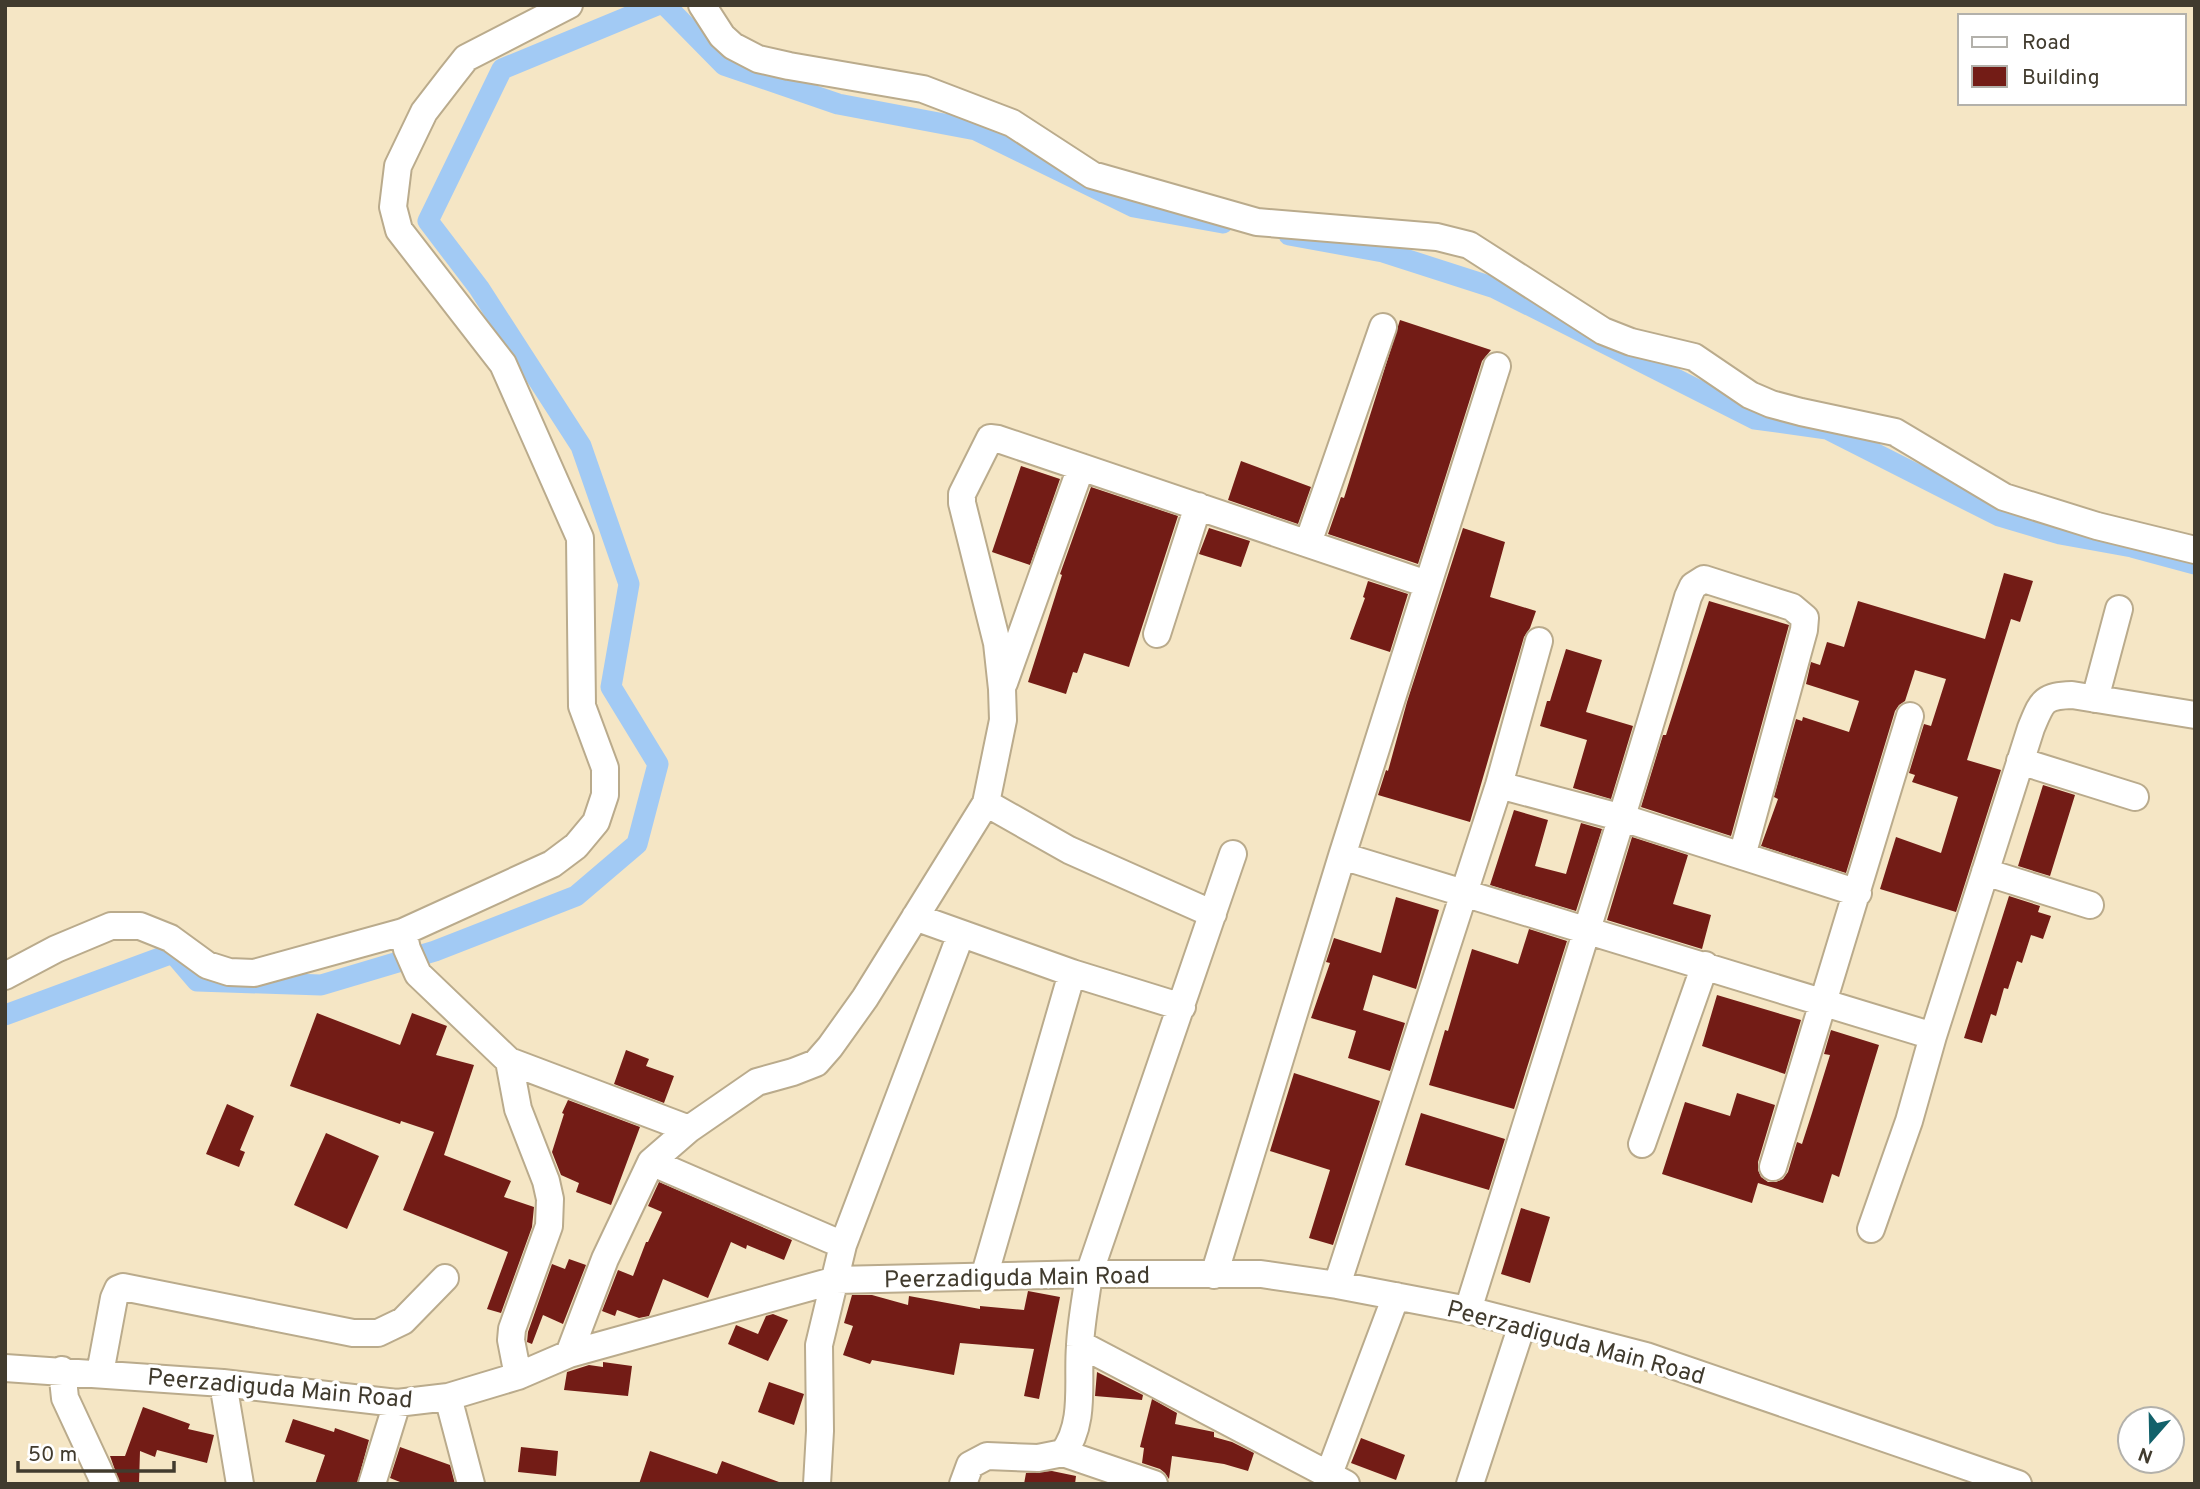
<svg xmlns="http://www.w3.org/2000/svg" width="2200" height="1489" font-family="Overpass,sans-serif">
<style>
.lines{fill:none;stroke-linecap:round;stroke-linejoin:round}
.canal{stroke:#a2caf4;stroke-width:21}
.building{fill:#731c16}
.minor-casing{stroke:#baab8c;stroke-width:30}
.minor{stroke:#fff;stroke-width:26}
.labels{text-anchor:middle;stroke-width:7;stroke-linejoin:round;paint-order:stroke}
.street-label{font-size:24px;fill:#413b2e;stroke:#fff}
</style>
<rect width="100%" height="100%" fill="#f5e6c5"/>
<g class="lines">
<path class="canal" d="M665,5l59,60 114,39 138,26 158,77 89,16
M1289,235l94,17 112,36 260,131 72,10 172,87 61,18 72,13 63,17
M5,1015l168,-62 24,28 124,4 114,-34 141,-55 61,-52 21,-80 -47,-77 18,-103 -48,-138 -102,-158 -51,-67 74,-152 155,-64"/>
</g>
<path class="building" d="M1400,320l91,30 -9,11 -64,203 -90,-30 13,-37 3,1z
M1241,461l70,26 -13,37 -70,-24z
M1021,466l39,13 -30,86 -38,-13z
M1091,487l87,29 -49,151 -45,-14 -7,20 -4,-1 -7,22 -38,-12 34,-107 -2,-1z
M1209,528l41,13 -9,26 -42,-13z
M1463,528l42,14 -15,55 46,14 -6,17 -6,9 -54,185 -92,-27 8,-25 2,1 19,-69z
M2004,573l29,8 -13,41 -9,-3 -44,141 34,10 -45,142 -76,-23 16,-52 45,16 17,-56 -46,-15 3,-7 -6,-2 15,-49 7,2 15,-47 -31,-9 -10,31 -6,4 -4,6 -49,162 -85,-27 17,-47 -4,-2 22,-78 6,2 1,-4 46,15 10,-31 -53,-17 5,-22 9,3 7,-23 17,5 14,-46 127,38z
M1368,581l40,13 -18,58 -40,-13 15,-41 -2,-1z
M1709,601l80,24 -58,211 -90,-29 22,-72h3z
M1566,649l36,11 -16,52 47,14 -22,73 -38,-11 14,-48 -47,-14 7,-25h3z
M2043,785l32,10 -25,81 -32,-10z
M1514,810l34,10 -13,46 31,8 15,-51 21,6 -26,82 -86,-26z
M1632,837l56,18 -15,49 38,11 -9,34 -95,-29z
M2009,896l31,10 -2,6 13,4 -8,23 -12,-4 -9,28 -5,-2 -9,28 -4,-1 -8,28 -5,-2 -9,29 -18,-5z
M1396,897l43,13 -23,79 -43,-14 -10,35 42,13 -15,48 -42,-13 8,-27 -45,-13 19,-55 -4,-1 8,-24 47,15z
M1529,929l38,12 -53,168 -85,-24 16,-55 3,1 24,-82 46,15z
M1717,995l84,25 -16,54 -83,-28z
M317,1013l83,32 12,-32 35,13 -11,29 38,10 -30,90 67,26 -7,16 30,10 -2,20 -31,86 -14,-4 21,-57 -105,-42 31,-78 -33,-11 -1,3 -110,-38z
M1831,1030l48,15 -40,132 -7,-3 -9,29 -65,-20 -6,20 -90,-29 23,-72 45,14 7,-23 38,12 -17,57v8l3,7 7,5h8l7,-3 5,-7 9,-30 5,2 10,-31 18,-58 -6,-1z
M626,1050l23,9 -3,7 28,10 -10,27 -50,-19z
M1294,1073l86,28 -47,144 -24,-7 21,-68 -60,-19z
M568,1100l72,27 -29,78 -35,-13 3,-9 -18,-8 -9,-23 12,-38 -2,-1z
M227,1104l27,12 -14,34 5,2 -6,15 -33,-13z
M1421,1113l84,26 -16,51 -84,-25z
M326,1133l53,23 -32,73 -53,-24z
M659,1182l133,58 -8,20 -37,-15 -1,4 -15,-7 -23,56 -45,-19 -14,37 -10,2 -22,-8 -2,6 -13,-5 16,-41 15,6 13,-34h2l14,-30 -14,-6z
M1521,1208l29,9 -20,66 -29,-9z
M569,1259l17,6 -23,59 -20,-9 -11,29 -5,-2 1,-10 24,-68 13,5z
M1028,1291l32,6 -21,102 -15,-3 10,-47 -74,-6 -6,32 -82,-15 -2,4 -27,-9 10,-29 -9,-3 8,-28h20l36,10 1,-9 71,13v-3l44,4z
M773,1314l15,6 -20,41 -40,-17 8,-19 22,9 8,-18z
M603,1362l29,4 -4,30 -64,-6 3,-18 22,-7 14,2z
M1097,1372l46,23 -1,5 -47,-4z
M769,1382l35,12 -10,31 -36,-13z
M1152,1399l25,14 -2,11 39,8v5l18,5 22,11 -6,18 -24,-7 -52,-8 -3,23 -4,-6 -5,-4 -18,-6 2,-15 -4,-1z
M143,1407l47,17 -2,5 26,6 -7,28 -50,-13 -2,7 -15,-6 -1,33h-19l-10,-28h15z
M293,1419l41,13 1,-4 34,12 -12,44h-42l10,-29 -40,-13z
M1361,1438l44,17 -9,25 -45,-17z
M400,1447l50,18 5,19h-50l-15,-6z
M521,1447l37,4 -2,25 -38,-4z
M650,1451l67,23 5,-13 57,21 -1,2h-139z
M1052,1471l24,5 -1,8h-51l2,-11z"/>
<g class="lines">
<defs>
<path id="minor" d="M702,5l20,31 11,10 25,13 31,7 134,23 89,34 80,52 165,47 180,15 32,8 134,86 28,11 63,15 56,38 21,9 30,8 94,20 109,65 93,29 98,24
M1308,543l75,-216
M1157,634l41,-128
M1004,683l77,-216
M2095,699l24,-90
M2020,761l115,36
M1499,785l124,33 235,75
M986,803l83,47 144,64
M1342,856l591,180
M1985,872l105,33
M915,917l157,56 110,34
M403,932l4,17 11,25 91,87 180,68
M5,976l51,-27 55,-23h29l30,12 37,27 22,7 25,1 149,-41 149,-68 24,-18 20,-24 9,-27v-27l-23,-62 -2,-168 -77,-174 -104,-134 -6,-23 5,-41 26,-54 27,-35 15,-19 103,-53
M509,1061l9,48 28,72 4,18 -1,27 -37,103 -1,11 7,36
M1642,1144l63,-179
M651,1162l192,83
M1773,1167l137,-451
M1871,1229l38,-108 24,-85 98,-308c11,-26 11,-32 41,-33l123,20
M1214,1275l128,-419 155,-490
M984,1277l88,-304
M1337,1285l162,-500 40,-144
M1468,1310c74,-237 150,-474 220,-713l5,-11 11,-7 88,28 13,11 -1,12 -62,226
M1080,1344l266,140
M569,1354l36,-95 46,-97 38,-33 68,-47 36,-10 23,-9 14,-16 35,-49 121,-195 17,-83 -1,-31 -5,-46 -35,-140v-9l28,-56 8,1 429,145
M5,1368l218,15 174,20 51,-6 70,-21 51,-22 267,-74 253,-6h172l76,11 131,25 178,46 372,128
M62,1370l3,28 40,86
M100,1373l14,-75 4,-9 5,-2 230,46h25l25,-12 42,-43
M223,1383l17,101
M448,1397l23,87
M1063,1453l91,31
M1329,1474l67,-178
M372,1484l25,-81
M817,1484l3,-53 -1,-86 24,-100 118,-311
M963,1484l7,-19 17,-9 51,2 25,-5c23,-30 14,-72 17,-107 1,-24 6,-48 9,-72l144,-420
M1470,1484l52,-159"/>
</defs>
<use href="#minor" class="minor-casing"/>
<use href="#minor" class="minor"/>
</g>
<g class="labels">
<g class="street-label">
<text transform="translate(1017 1277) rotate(-1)" y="8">Peerzadiguda Main Road</text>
<text transform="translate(1576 1342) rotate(15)" y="8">Peerzadiguda Main Road</text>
<text transform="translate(280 1388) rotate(5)" y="8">Peerzadiguda Main Road</text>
</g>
</g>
<rect width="2200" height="1489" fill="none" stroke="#413b2e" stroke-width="14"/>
<rect x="1958" y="14" width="228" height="91" fill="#ffffff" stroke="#b3b1ab" stroke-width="2"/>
<rect x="1972" y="37" width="35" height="10" fill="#ffffff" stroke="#b3b1ab" stroke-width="2"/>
<text x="2022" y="49" font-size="21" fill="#413b2e">Road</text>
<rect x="1972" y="66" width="35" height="21" fill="#731c16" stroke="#b3b1ab" stroke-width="2"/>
<text x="2022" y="84" font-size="21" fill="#413b2e">Building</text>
<g transform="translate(2151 1440) rotate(200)"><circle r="33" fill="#ffffff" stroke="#b3b1ab" stroke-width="2"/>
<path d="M0-5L12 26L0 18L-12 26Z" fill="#12616a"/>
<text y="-10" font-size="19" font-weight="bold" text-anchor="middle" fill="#413b2e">N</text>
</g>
<path d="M18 1461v10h156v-10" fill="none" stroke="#413b2e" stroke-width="3.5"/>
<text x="28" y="1461" font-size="21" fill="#413b2e" stroke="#ffffff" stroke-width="5" paint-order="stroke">50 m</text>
</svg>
